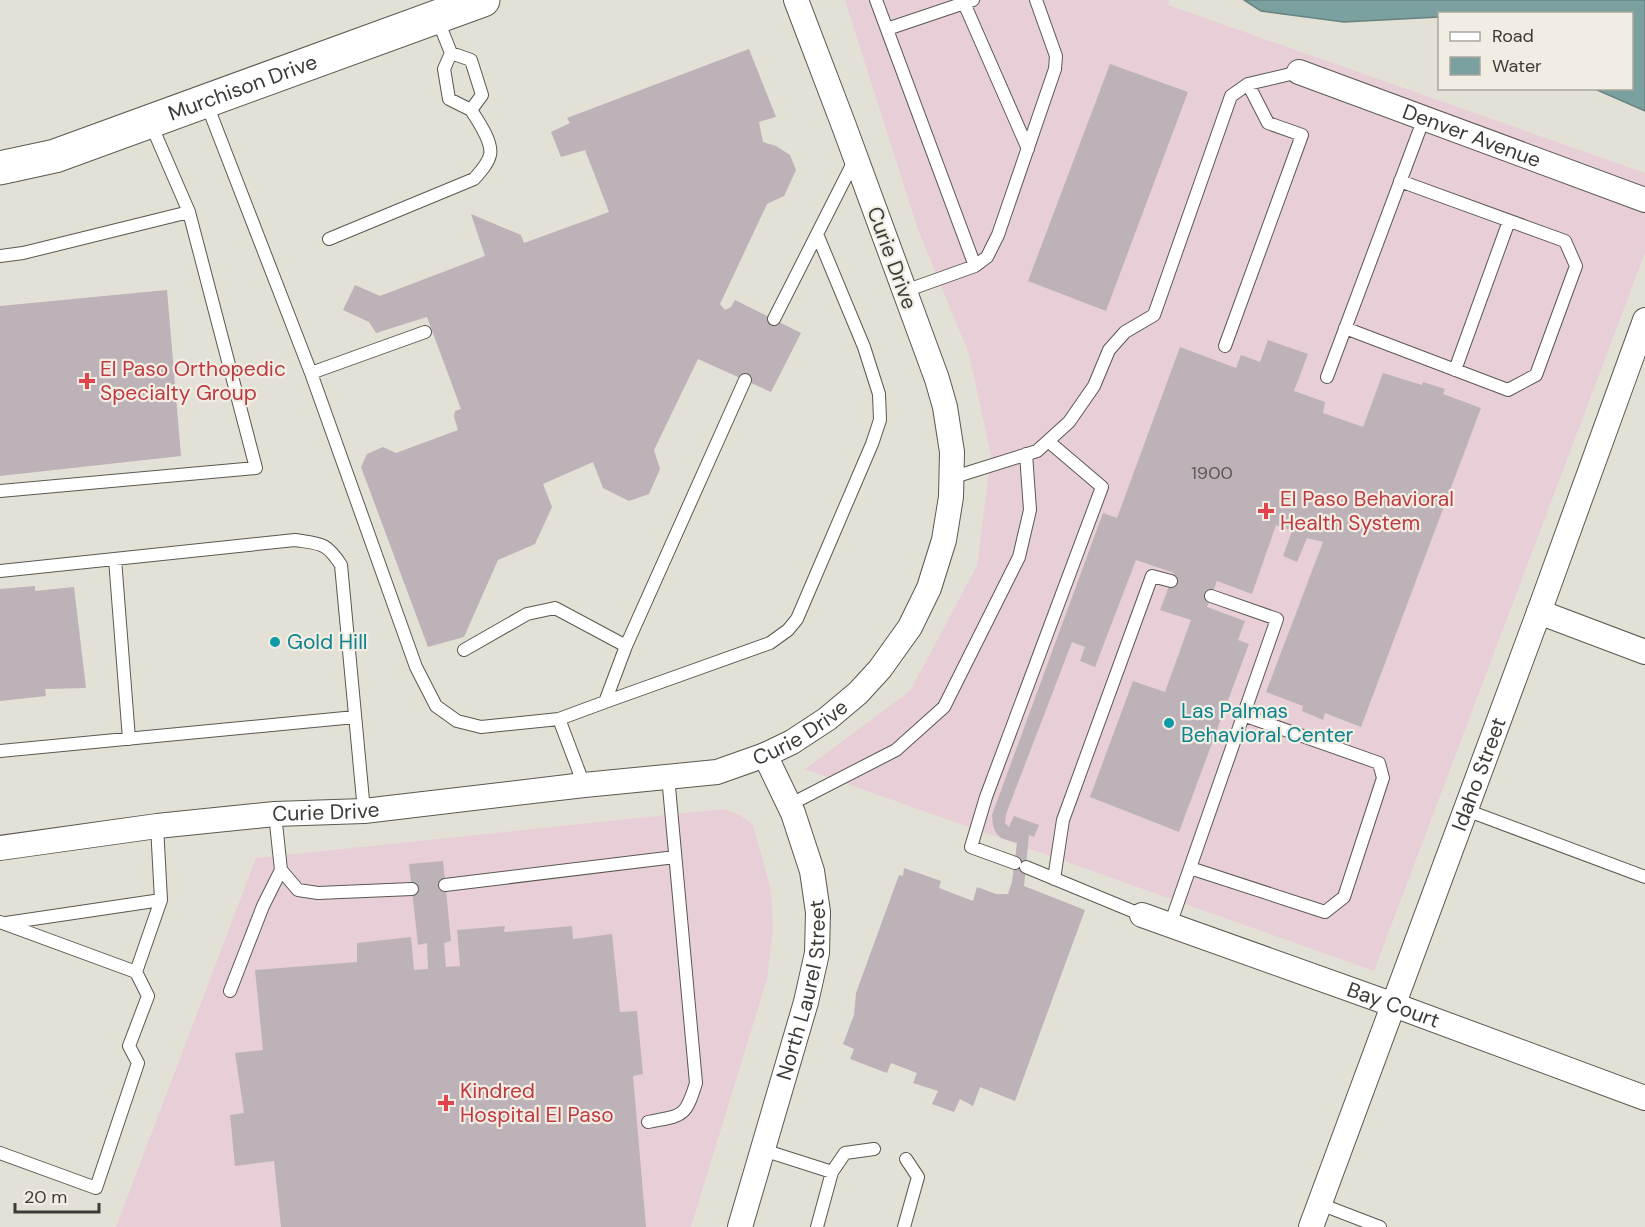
<svg xmlns="http://www.w3.org/2000/svg" width="1645" height="1227" font-family="'DM Sans',sans-serif">
<style>
.medical{fill:#e8cfd7}
.water{fill:#7ba0a0;stroke:#688280;stroke-width:1.5}
.building{fill:#bcb2b8}
.lines{fill:none;stroke-linecap:round;stroke-linejoin:round}
.lane-casing{stroke:#5b584f;stroke-width:14}
.street-casing{stroke:#5b584f;stroke-width:26}
.secondary-casing{stroke:#5b584f;stroke-width:35}
.lane{stroke:#fff;stroke-width:12}
.street{stroke:#fff;stroke-width:24}
.secondary{stroke:#fff;stroke-width:33}
.health-dot{fill:#e0444e;stroke:#f1ede3;stroke-width:2}
.culture-dot{fill:#0f9aa8;stroke:#f1ede3;stroke-width:2}
.labels{text-anchor:middle;stroke-width:4.5;stroke-linejoin:round;paint-order:stroke}
.number-label{font-size:18px;fill:#5c5957}
.street-label{font-size:21px;fill:#3c3b37;stroke:#f1ede3}
.health-label{font-size:21px;fill:#be3a42;stroke:#f1ede3;text-anchor:start}
.culture-label{font-size:21px;fill:#0d838f;stroke:#f1ede3;text-anchor:start}
</style>
<rect width="100%" height="100%" fill="#e3e0d6"/>
<path class="medical" d="M845,0h324l-1,5 477,168v80l-271,718 -569,-202 105,-78 67,-125 14,-111 -22,-101 -52,-127z
M724,809l16,6 13,10 18,65 2,39 -6,50 -76,248h-575l140,-369z"/>
<path class="water" d="M1244,0h401v111l-50,-22 37,-1v-74h-192l-1,3 -95,5 -83,-11z"/>
<path class="building" d="M749,49l27,68 -17,5 4,20 13,4 14,9 6,15 -12,26 -17,8 -47,100 5,6 6,-3 4,-7 66,33 -30,59 -73,-33 -44,91 6,19 -11,25 -20,7 -26,-13 -10,-26 -50,22 9,23 -17,37 -37,16 -34,77 -36,10 -67,-180 6,-13 16,-7 13,6 62,-23 -4,-13 1,-6 6,-2 -34,-92 -51,16 -7,-11 -26,-12 12,-25 25,11 105,-40 -14,-42 50,21 3,8 85,-31 -24,-62 -24,7 -10,-25 19,-9 -3,-5z
M1110,64l78,28 -82,219 -78,-30z
M167,290l14,166 -181,20v-170z
M1268,340l40,14 -14,37 31,11 -2,11 40,14 20,-54 39,12 1,-3 22,7 -2,5 38,14 -120,319 -36,-14 -2,7 -21,-9 1,-5 -37,-14 57,-150 -16,-4 -10,24 -14,-6 9,-25 -16,-6 -24,69 -35,-13 -10,26 38,14 -7,19 11,4 -70,188 -89,-35 43,-116 32,11 26,-72 -31,-10 14,-37 -38,-13 -41,107 -15,-6 5,-14 -13,-5 -66,172 -1,9 4,4 5,-11 25,9 -5,12 -5,-2 -5,51 61,24 -70,191 -35,-14 -7,19 -13,-7 -6,13 -22,-8 6,-13 -25,-8 4,-10 -26,-10 -4,10 -37,-14 4,-10 -11,-5 11,-29 2,-22 43,-118 4,1 1,-8 37,13 -2,7 34,13 4,-14 19,7h12l4,-12 5,-39 -16,-5 -5,-5 -3,-7 -1,-11 111,-302 14,5 63,-171 56,21 5,-13 19,7z
M35,586v5l39,-4 12,101 -41,1 1,7 -46,5v-112z
M443,861l8,80 -7,2 2,24 14,-1 -3,-36 48,-4 -1,6 68,-6 1,13 39,-5 8,78 17,-1 6,63 -10,2 13,151h-365l-7,-66 -39,5 -5,-51 14,-2 -9,-60 28,-3 -8,-80 102,-8v-19l54,-6 3,33 14,-1 -1,-26 -9,2 -9,-81z"/>
<g class="lines">
<defs>
<path id="lane" d="M876,0l99,266
M964,3l64,146
M437,18l14,35 -7,16 5,30 22,11 11,-15 -11,-35 -20,-7
M887,29l86,-29
M206,102l105,271 105,294 20,39 21,15 24,6 78,-8
M329,239l145,-60c6,-7 14,-15 16,-24 3,-13 -12,-34 -19,-45
M0,256l23,-3 166,-41 -39,-90
M905,291l70,-25 12,-9 11,-22 57,-166 1,-13 -20,-56
M774,319l81,-160
M1345,328l163,62 28,-15 40,-109 -11,-25 -165,-60
M1225,346l77,-211 -34,-12 -20,-39
M1455,370l54,-149
M311,373l114,-41
M1327,377l97,-259
M951,478l86,-27 32,-29 25,-36 15,-36 16,-18 29,-17 77,-219 17,-12 51,-12
M0,491l256,-23 -67,-256
M115,559l14,180
M0,571l295,-31c26,4 31,2 46,25l23,246
M464,650l63,-36 28,-6 71,38
M605,702l165,-59 18,-13 9,-11 75,-175 8,-24 -1,-26 -15,-47 -47,-113
M0,751l355,-34
M584,785l-25,-66 46,-17 21,-56 119,-266
M789,805l107,-55 48,-43 75,-150 11,-47 -4,-56
M1466,810l179,67
M275,814l6,56 17,20 20,3 94,-4
M1015,863l-44,-16 15,-50 116,-310 -54,-46
M1026,867l116,48
M1190,868l135,44 19,-15 39,-119 -4,-15 -136,-48
M1054,879l9,-59 89,-244 19,5
M445,885l230,-28
M0,922l136,50 12,24 -19,50 9,17 -42,125 -96,-35
M6,923l155,-23
M1170,925l107,-306 -66,-23
M136,972l25,-72 -4,-74
M230,991l33,-85 18,-36
M648,1122c34,-7 37,-3 48,-39l-28,-307
M763,1150l69,22 13,-19 29,-4
M1320,1204l60,23
M817,1227l15,-55
M904,1227l14,-50 -12,-18"/>
<g id="street">
<path id="s1" d="M1299,72l346,128"/>
<path d="M1539,612l106,40"/>
<path id="s2" d="M0,848l157,-22 118,-12 89,-3 220,-26 133,-13 48,-17 27,-13 35,-23 31,-26 22,-24 30,-42 19,-39 15,-48 7,-43 1,-45 -7,-45 -8,-28 -93,-253 -48,-126"/>
<path id="s3" d="M1142,915l252,90 251,93"/>
<path id="s4" d="M740,1227l66,-225 11,-49 1,-41 -6,-41 -19,-58 -28,-58"/>
<path id="s5" d="M1311,1227l228,-615 106,-292"/>
</g>
<g id="secondary">
<path id="s6" d="M0,168l55,-12 428,-156"/>
</g>
</defs>
<use href="#lane" class="lane-casing"/>
<use href="#street" class="street-casing"/>
<use href="#secondary" class="secondary-casing"/>
<use href="#lane" class="lane"/>
<use href="#street" class="street"/>
<use href="#secondary" class="secondary"/>
</g>
<g class="health-dot">
<path d="M84 372h6v6h6v6h-6v6h-6v-6h-6v-6h6z"/>
<path d="M1263 502h6v6h6v6h-6v6h-6v-6h-6v-6h6z"/>
<path d="M443 1094h6v6h6v6h-6v6h-6v-6h-6v-6h6z"/>
</g>
<g class="culture-dot">
<circle cx="275" cy="642" r="6"/>
<circle cx="1169" cy="723" r="6"/>
</g>
<g class="labels">
<g class="number-label">
<text x="1212" y="479">1900</text>
</g>
<g class="street-label">
<text dy="7" stroke="none"><textPath href="#s6" startOffset="256">Murchison Drive</textPath></text>
<text dy="7" stroke="none"><textPath href="#s1" startOffset="184">Denver Avenue</textPath></text>
<text transform="translate(892 258) rotate(70)" y="7">Curie Drive</text>
<text dy="7" stroke="none"><textPath href="#s2" startOffset="814">Curie Drive</textPath></text>
<text dy="7" stroke="none"><textPath href="#s5" startOffset="483">Idaho Street</textPath></text>
<text dy="7" stroke="none"><textPath href="#s2" startOffset="328">Curie Drive</textPath></text>
<text dy="7" stroke="none"><textPath href="#s4" startOffset="246">North Laurel Street</textPath></text>
<text dy="7" stroke="none"><textPath href="#s3" startOffset="267">Bay Court</textPath></text>
</g>
<g class="health-label">
<text x="100" y="376">El Paso Orthopedic<tspan x="100" dy="24">Specialty Group</tspan></text>
<text x="1280" y="506">El Paso Behavioral<tspan x="1280" dy="24">Health System</tspan></text>
<text x="460" y="1098">Kindred<tspan x="460" dy="24">Hospital El Paso</tspan></text>
</g>
<g class="culture-label">
<text x="287" y="649">Gold Hill</text>
<text x="1181" y="718">Las Palmas<tspan x="1181" dy="24">Behavioral Center</tspan></text>
</g>
</g>
<rect x="1438" y="12" width="195" height="78" fill="#f1ede3" stroke="#a9a69e" stroke-width="1.5"/>
<rect x="1450" y="32" width="30" height="9" fill="#ffffff" stroke="#a9a69e" stroke-width="1.5"/>
<text x="1492" y="42" font-size="18" fill="#3c3b37">Road</text>
<rect x="1450" y="57" width="30" height="18" fill="#7ba0a0" stroke="#a9a69e" stroke-width="1.5"/>
<text x="1492" y="72" font-size="18" fill="#3c3b37">Water</text>
<path d="M15 1203v9h84v-9" fill="none" stroke="#3c3b37" stroke-width="3"/>
<text x="24" y="1203" font-size="18" fill="#3c3b37" stroke="#f1ede3" stroke-width="4.5" paint-order="stroke">20 m</text>
</svg>
